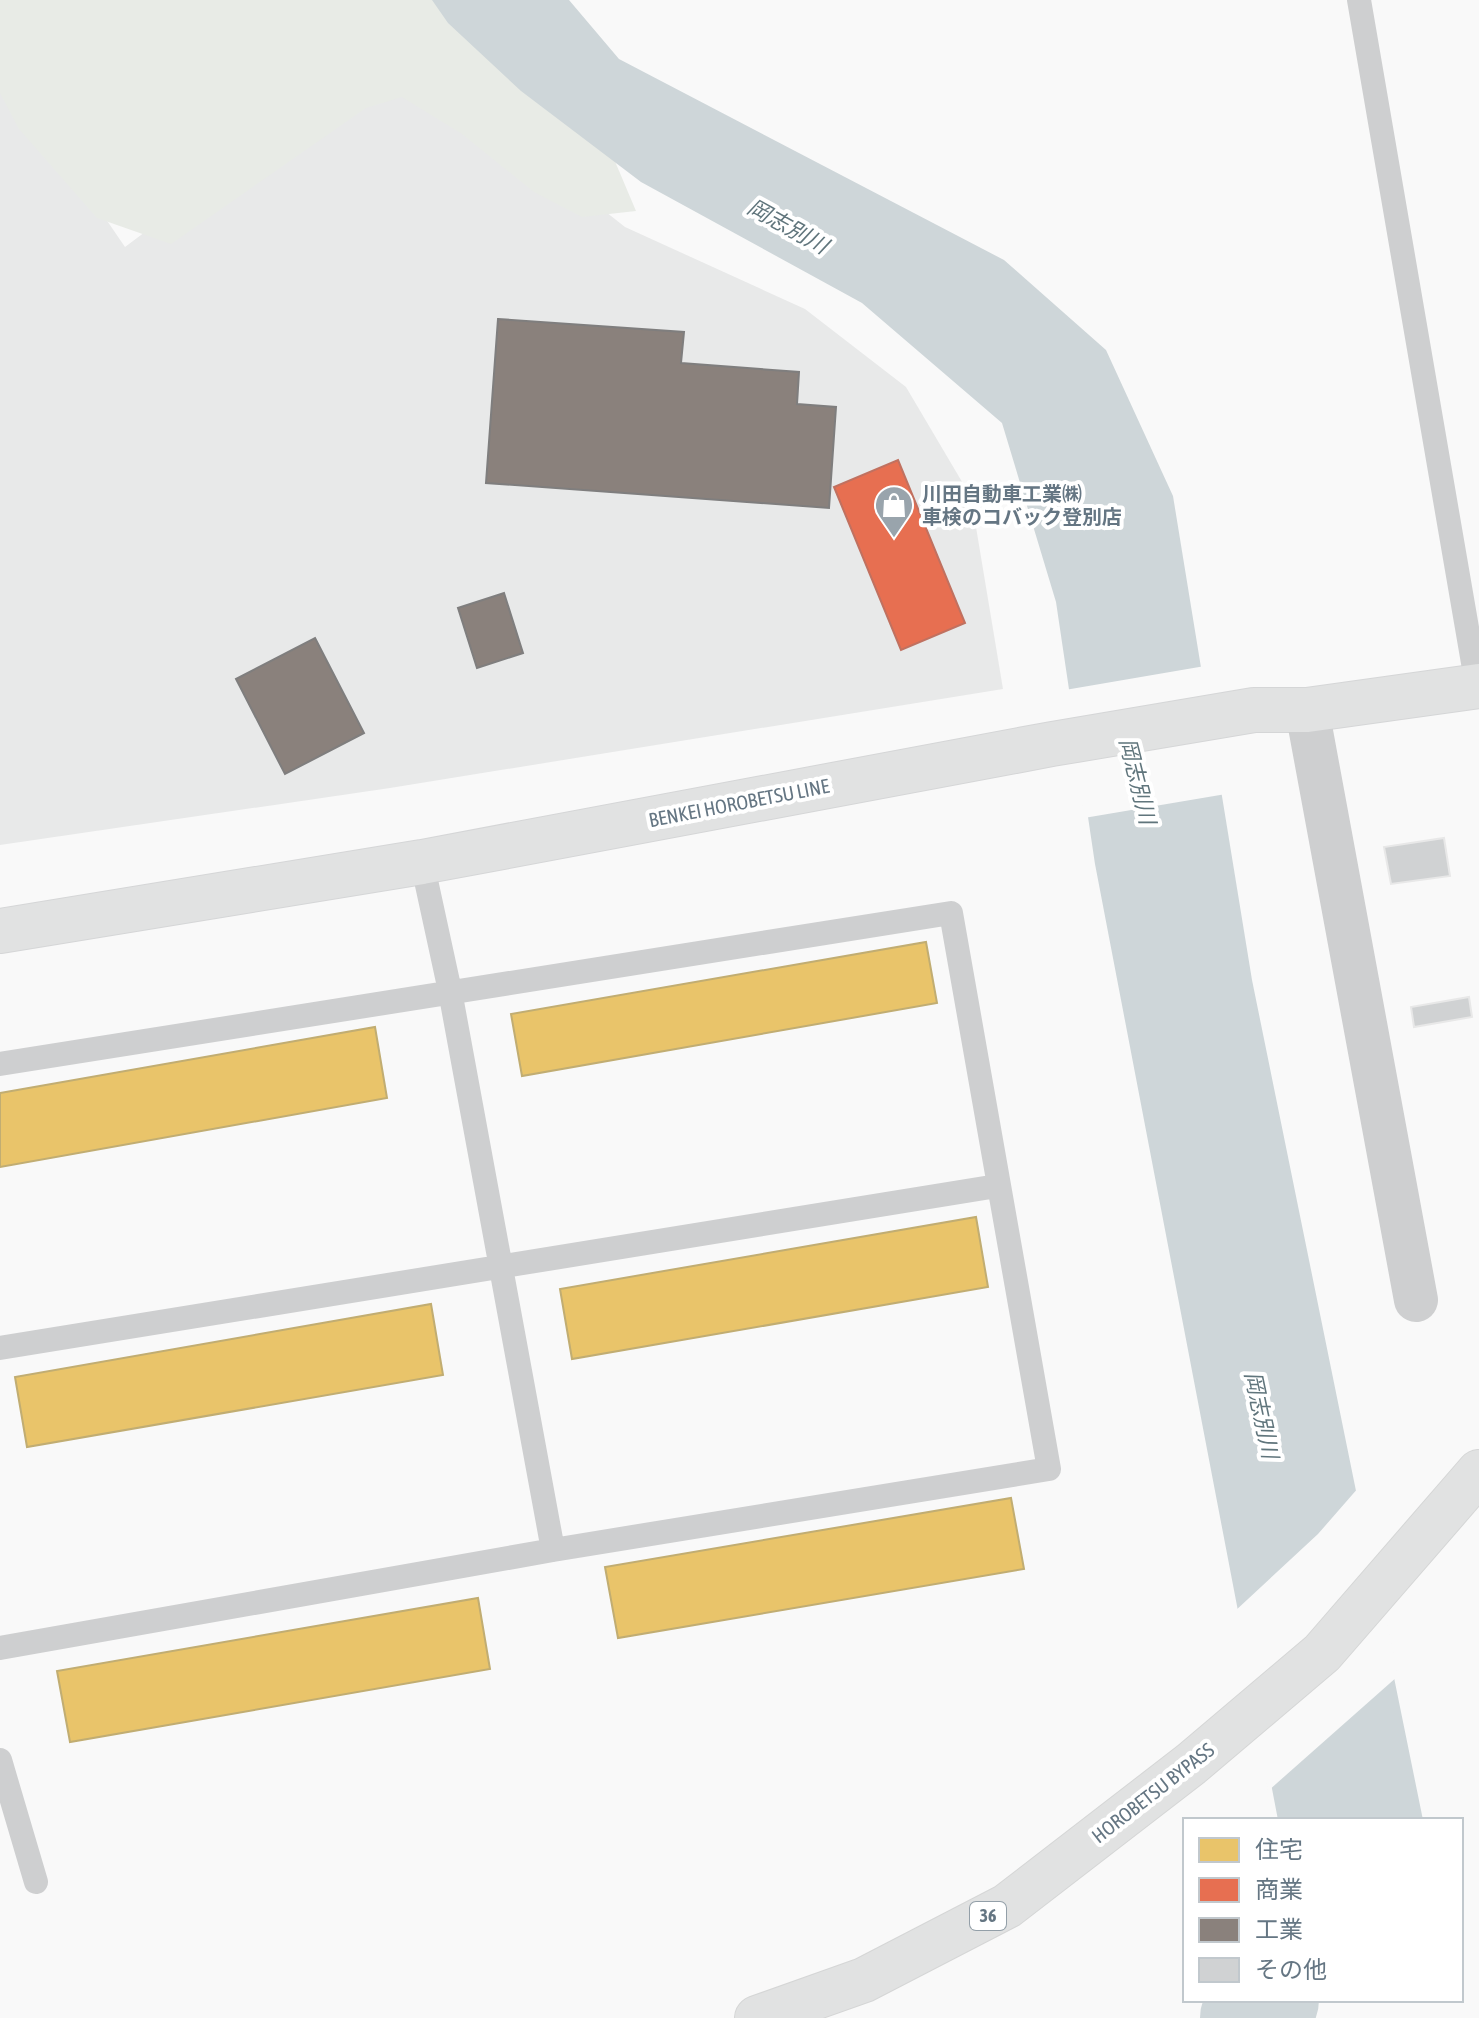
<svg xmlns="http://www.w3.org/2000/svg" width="1479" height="2018" font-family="'Asap Condensed','Noto Sans JP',sans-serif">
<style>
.built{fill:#e8e9e9}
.green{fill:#e8ebe6}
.water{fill:#ced6d9}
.pier{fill:#f9f9f9}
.homes{fill:#e9c46a;stroke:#c1ad72;stroke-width:2}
.shops{fill:#e76f51;stroke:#c07160;stroke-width:2}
.industry{fill:#8a817c;stroke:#7f7e7e;stroke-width:2}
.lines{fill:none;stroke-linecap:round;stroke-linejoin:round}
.river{stroke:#ced6d9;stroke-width:102}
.building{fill:#d0d2d3;stroke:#e8e8e8;stroke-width:2}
.secondary-casing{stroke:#d5d6d7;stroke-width:46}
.highway-casing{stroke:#d5d6d6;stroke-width:46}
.lane{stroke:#cecfd0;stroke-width:24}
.street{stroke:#cecfd0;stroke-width:44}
.secondary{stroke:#e1e2e2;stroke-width:44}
.highway{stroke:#e1e2e2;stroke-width:44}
.labels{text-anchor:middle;stroke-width:8;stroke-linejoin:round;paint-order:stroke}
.shield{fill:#fff;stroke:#939fa8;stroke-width:2}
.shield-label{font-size:18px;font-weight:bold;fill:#657683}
.poi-label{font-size:20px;font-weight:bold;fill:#657683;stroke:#fff;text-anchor:start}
.street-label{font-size:20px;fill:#657683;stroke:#fff}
.water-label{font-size:22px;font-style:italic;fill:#60757c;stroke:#fff}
</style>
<rect width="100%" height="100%" fill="#f9f9f9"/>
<path class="built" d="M394,45l231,182 180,82 101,78 65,110 32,192 -613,99 -390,57v-781l125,183z"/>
<path class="green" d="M0,0h466l137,133 33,78 -54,6 -48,-25 -72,-58 -60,-37 -36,11 -195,136 -74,-26 -78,-89 -19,-36z"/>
<path class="water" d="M432,0h137l50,59 385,201 102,90 67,146 79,484 171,840h-145l-183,-956 -39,-262 -54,-179 -140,-120 -221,-121 -120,-91 -73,-68z"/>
<path class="pier" d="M1205,666l21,128 -142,24 -19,-128z
M1359,1487l39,189 -130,115 -34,-179 84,-78z"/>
<path class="homes" d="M926,942l11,61 -415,73 -11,-62z
M375,1027l12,71 -387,69v-74z
M976,1217l12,70 -416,72 -12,-70z
M431,1304l12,71 -416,72 -12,-70z
M1011,1498l13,71 -406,69 -13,-71z
M478,1598l12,71 -420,73 -13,-71z"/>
<path class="shops" d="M898,460l67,163 -64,27 -67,-163z"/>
<path class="industry" d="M498,319l186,13 -3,31 118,9 -2,32 39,3 -7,101 -343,-25z
M504,593l19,60 -46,15 -19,-60z
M315,638l49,95 -79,41 -49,-95z"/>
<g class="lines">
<path class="river" d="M1251,2018l17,-18"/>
</g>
<path class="building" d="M1444,838l6,38 -59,8 -7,-37z
M1469,997l3,20 -58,10 -3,-20z"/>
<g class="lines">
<defs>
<path id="secondary" d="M0,931l422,-69 630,-118 202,-34h53l172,-24"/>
<path id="highway" d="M757,2018l107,-38 143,-74 184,-142 131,-111 157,-181"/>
</defs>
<use href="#secondary" class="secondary-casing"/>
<use href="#highway" class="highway-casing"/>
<path class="lane" d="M1359,0l118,686
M422,862l28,129 103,559
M0,1064l951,-151 98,556 -496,81 -553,98
M0,1348l997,-162
M0,1760l36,122"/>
<path class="street" d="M1307,710l109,590"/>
<use href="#secondary" class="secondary"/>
<use href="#highway" class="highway"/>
</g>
<defs>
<symbol id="shop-pin" viewBox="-11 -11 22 30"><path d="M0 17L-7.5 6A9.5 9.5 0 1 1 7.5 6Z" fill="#99a4ac" stroke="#fff"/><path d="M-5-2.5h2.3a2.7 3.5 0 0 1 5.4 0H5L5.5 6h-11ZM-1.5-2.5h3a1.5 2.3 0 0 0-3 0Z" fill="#fff"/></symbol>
</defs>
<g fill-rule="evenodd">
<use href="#shop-pin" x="872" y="483" width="44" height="60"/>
</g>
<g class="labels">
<rect class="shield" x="970" y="1902" width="36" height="28" rx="6"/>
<g class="shield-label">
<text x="988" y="1922">36</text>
</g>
<g class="poi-label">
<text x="922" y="501">川田自動車工業㈱<tspan x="922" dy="23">車検のコバック登別店</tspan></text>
</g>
<g class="street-label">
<text transform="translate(739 803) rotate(-11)" y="7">BENKEI HOROBETSU LINE</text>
<text transform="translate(1153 1793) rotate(-38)" y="7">HOROBETSU BYPASS</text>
</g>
<g class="water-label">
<text transform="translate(788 226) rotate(29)" y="8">岡志別川</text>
<text transform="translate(1138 781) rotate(76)" y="8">岡志別川</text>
<text transform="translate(1262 1415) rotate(78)" y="8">岡志別川</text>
</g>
</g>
<rect x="1183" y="1818" width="280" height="184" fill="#ffffff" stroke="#c1c8cd" stroke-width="2"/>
<rect x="1199" y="1838" width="40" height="24" fill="#e9c46a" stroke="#c1c8cd" stroke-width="2"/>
<text x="1255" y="1858" font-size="24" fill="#657683">住宅</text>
<rect x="1199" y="1878" width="40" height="24" fill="#e76f51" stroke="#c1c8cd" stroke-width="2"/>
<text x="1255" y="1898" font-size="24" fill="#657683">商業</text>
<rect x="1199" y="1918" width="40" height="24" fill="#8a817c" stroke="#c1c8cd" stroke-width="2"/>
<text x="1255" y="1938" font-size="24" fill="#657683">工業</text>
<rect x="1199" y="1958" width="40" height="24" fill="#d0d2d3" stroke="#c1c8cd" stroke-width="2"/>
<text x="1255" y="1978" font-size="24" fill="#657683">その他</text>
</svg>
